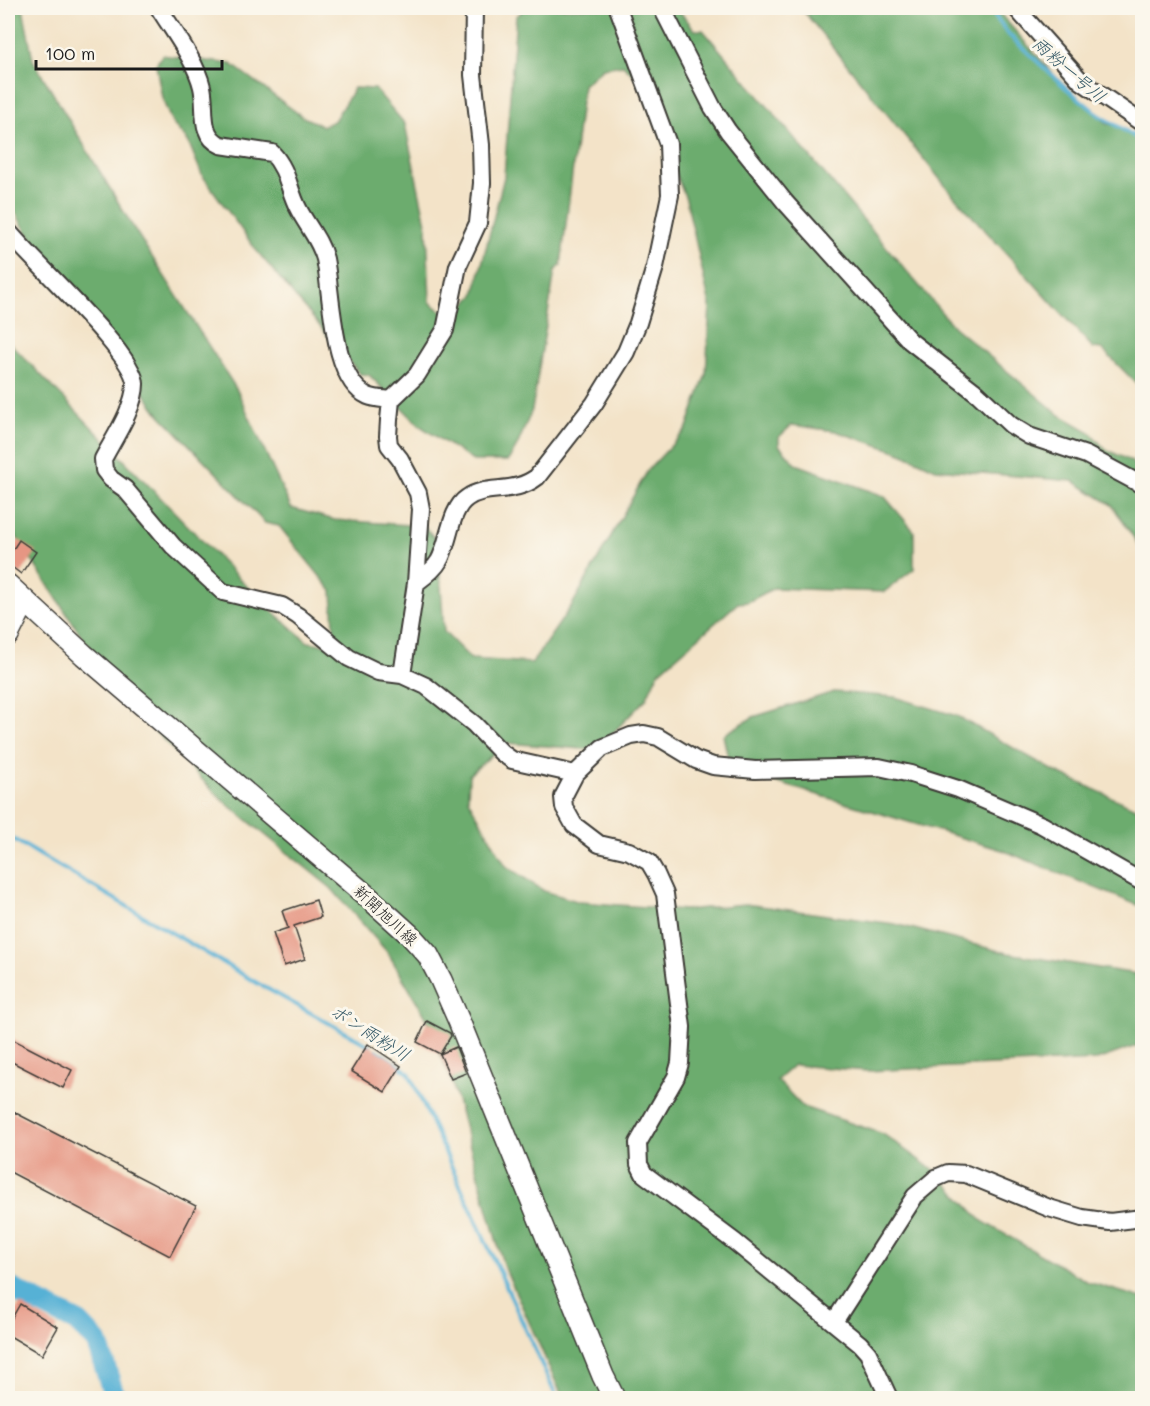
<svg xmlns="http://www.w3.org/2000/svg" width="1150" height="1406" font-family="Mali,'Klee One',sans-serif">
<style>
.forest{fill:#6cac6e;stroke:#446445;stroke-width:1.5}
.lines{fill:none;stroke-linecap:round;stroke-linejoin:round}
.stream{stroke:#57b1d5;stroke-width:4}
.river{stroke:#57b1d5;stroke-width:22}
.building{fill:#e69683}
.minor-casing{stroke:#3c3a36;stroke-width:20}
.major-casing{stroke:#3c3a36;stroke-width:24}
.minor{stroke:#fff;stroke-width:16}
.major{stroke:#fff;stroke-width:21}
.labels{text-anchor:middle;stroke-width:6;stroke-linejoin:round;paint-order:stroke}
.street-label{font-size:16px;fill:#1c1c1c;stroke:#fbf7ec}
.water-label{font-size:18px;font-style:italic;fill:#345866;stroke:#fbf7ec}
</style>
<rect width="100%" height="100%" fill="#fbf7ec"/>
<filter id="ink" filterUnits="userSpaceOnUse"><feTurbulence type="fractalNoise" baseFrequency=".0167" numOctaves="2"/><feDisplacementMap in="SourceGraphic" scale="12" xChannelSelector="R" yChannelSelector="G"/><feConvolveMatrix kernelMatrix="1 2 1 2 8 2 1 2 1" color-interpolation-filters="sRGB"/></filter>
<filter id="wash" filterUnits="userSpaceOnUse"><feTurbulence type="fractalNoise" baseFrequency=".008" numOctaves="4" result="noise"/><feDisplacementMap in="SourceGraphic" scale="24" xChannelSelector="R" yChannelSelector="G"/><feGaussianBlur stdDeviation="1.35" result="paint"/><feColorMatrix in="noise" values="0 0 0 0 0 0 0 0 0 0 0 0 0 0 0 0 0 1.4 0 .05"/><feComposite in="paint" operator="in"/></filter>
<g filter="url(#wash)">
<rect width="100%" height="100%" fill="#f3e3c8"/>
<path class="forest" d="M8,8h15l10,52 100,167 104,163 54,118 44,12 89,6 14,16 6,90 27,27 61,4 40,-58 76,-135 38,-40 20,-56 4,-69 -24,-106 -21,-51 -21,-63 -21,-20 -20,3 -20,17 -22,180 -6,6 -23,139 -15,36 -9,15h-35l-53,-35 -51,-51 -9,-1 -104,-124 -54,-75 -14,-34 -16,-18 -10,-25 -6,-33 6,-10 69,9 72,53 20,9 11,-5 20,-33 21,1 30,35 22,104 3,74 13,10h15l16,-17 30,-118 12,-161 5,-3v-5h148l11,4 15,18h8l251,297 106,88 30,17 15,17 26,12 11,13v76l-30,-45 -39,-24 -137,-12 -37,-17 -64,-21 -43,-6 -13,12v8l17,19 88,32 30,35v38l-30,23 -110,-4 -26,14 -10,1 -80,70 -12,26 -50,51 -90,-7 -37,32 -1,24 38,67 38,25 36,11 105,8 60,-6 150,20 112,29 135,22v69l-45,16 -230,11 -73,-6 -17,15 26,27 80,27 53,38 46,49 106,61 54,16v100h-579l-60,-134 -52,-185 -11,-25 -4,-20 -48,-81 -57,-65 -110,-89 -75,-77 -66,-88 -72,-110v-183l256,263 44,38 27,4 -3,-55 -53,-65 -14,-3 -105,-108 -134,-184 -18,-32z
M801,8h194l61,69 52,47 8,1 26,18v246l-40,-40 -9,-1 -141,-154z
M834,692l61,5 62,19 99,56 86,39v96l-140,-57 -237,-71 -37,-21 -5,-23 30,-18z"/>
<g class="lines">
<path class="stream" d="M989,8l20,27 57,53 33,27 43,26
M8,836l249,147 113,63
M376,1050l33,23 148,325"/>
<path class="river" d="M8,1287l71,36 18,19 18,56"/>
</g>
<g id="blocks">
<path class="building" d="M19,540l17,12 -15,22 -13,-10v-7z
M316,900l5,17 -27,9 11,33 -21,7 -11,-33 15,-5 -6,-17z
M427,1021l23,12 1,3 -11,18 -23,-12z
M8,1037l64,33 -9,18 -55,-28z
M368,1044l33,22 -16,26 -34,-21z
M456,1047l10,26 -15,6 -11,-25z
M8,1109l188,97 -26,50 -162,-85z
M20,1304l38,23 -16,28 -34,-20v-10z"/>
</g>
</g>
<g filter="url(#ink)">
<use href="#blocks" fill-opacity="0" stroke="#3c3a36" stroke-width="1.5"/>
<g class="lines">
<defs>
<path id="minor" d="M159,8c14,23 37,53 43,79 5,21 -4,48 19,58l51,8c17,18 16,37 27,57 9,17 21,30 26,49 7,33 6,121 43,137 7,3 16,3 23,4
M662,8l51,100 15,23 57,71 125,139 68,53 33,31 18,11 57,19 56,30
M1016,8l65,73 61,42
M8,231c23,29 128,124 127,153 0,23 -21,54 -32,75l1,11 7,9 14,10 48,57 50,46 59,14 16,10 51,42 29,14 24,3 24,11 48,38 28,29 10,7 63,14
M416,583c8,-6 18,-13 23,-22 10,-17 11,-52 28,-63 19,-14 47,-3 70,-21l57,-73 32,-52 12,-29 17,-56 15,-72 -2,-51 -50,-136
M402,675l14,-92 5,-74 -3,-16 -18,-34 -11,-14 -1,-9 1,-16 2,-20 26,-25 28,-45 13,-64 20,-43 4,-40 -1,-38 -8,-70 1,-67
M834,1322l81,-126 21,-18 12,-5 18,1 83,34 33,10 28,4 32,-4
M889,1398l-21,-45 -8,-9 -125,-102 -91,-68 -5,-10 -1,-21 38,-66 4,-14 2,-36 -17,-133 -9,-20 -7,-12 -20,-11 -30,-7 -25,-19 -10,-18 -1,-10 12,-23 27,-26 29,-12 13,-2 14,3 38,23 17,6 42,4 124,-3 32,7 47,15 84,36 100,57"/>
<path id="major" d="M8,585l76,70 284,242 42,38 18,20 13,25 18,41 144,355 11,22
M8,635l17,-34"/>
</defs>
<use href="#minor" class="minor-casing"/>
<use href="#major" class="major-casing"/>
<use href="#minor" class="minor"/>
<use href="#major" class="major"/>
</g>
</g>
<g class="labels">
<g class="street-label">
<text transform="translate(386 915) rotate(43)" y="6">新開旭川線</text>
</g>
<g class="water-label">
<text transform="translate(1069 70) rotate(41)" y="6">雨粉一号川</text>
<text transform="translate(370 1033) rotate(32)" y="6">ポン雨粉川</text>
</g>
</g>
<rect width="1150" height="1406" fill="none" stroke="#fbf7ec" stroke-width="30"/>
<path d="M36 60v9h186v-9" fill="none" stroke="#1c1c1c" stroke-width="3"/>
<text x="45" y="60" font-size="18" fill="#1c1c1c" stroke="#fbf7ec" stroke-width="4.5" paint-order="stroke">100 m</text>
</svg>
